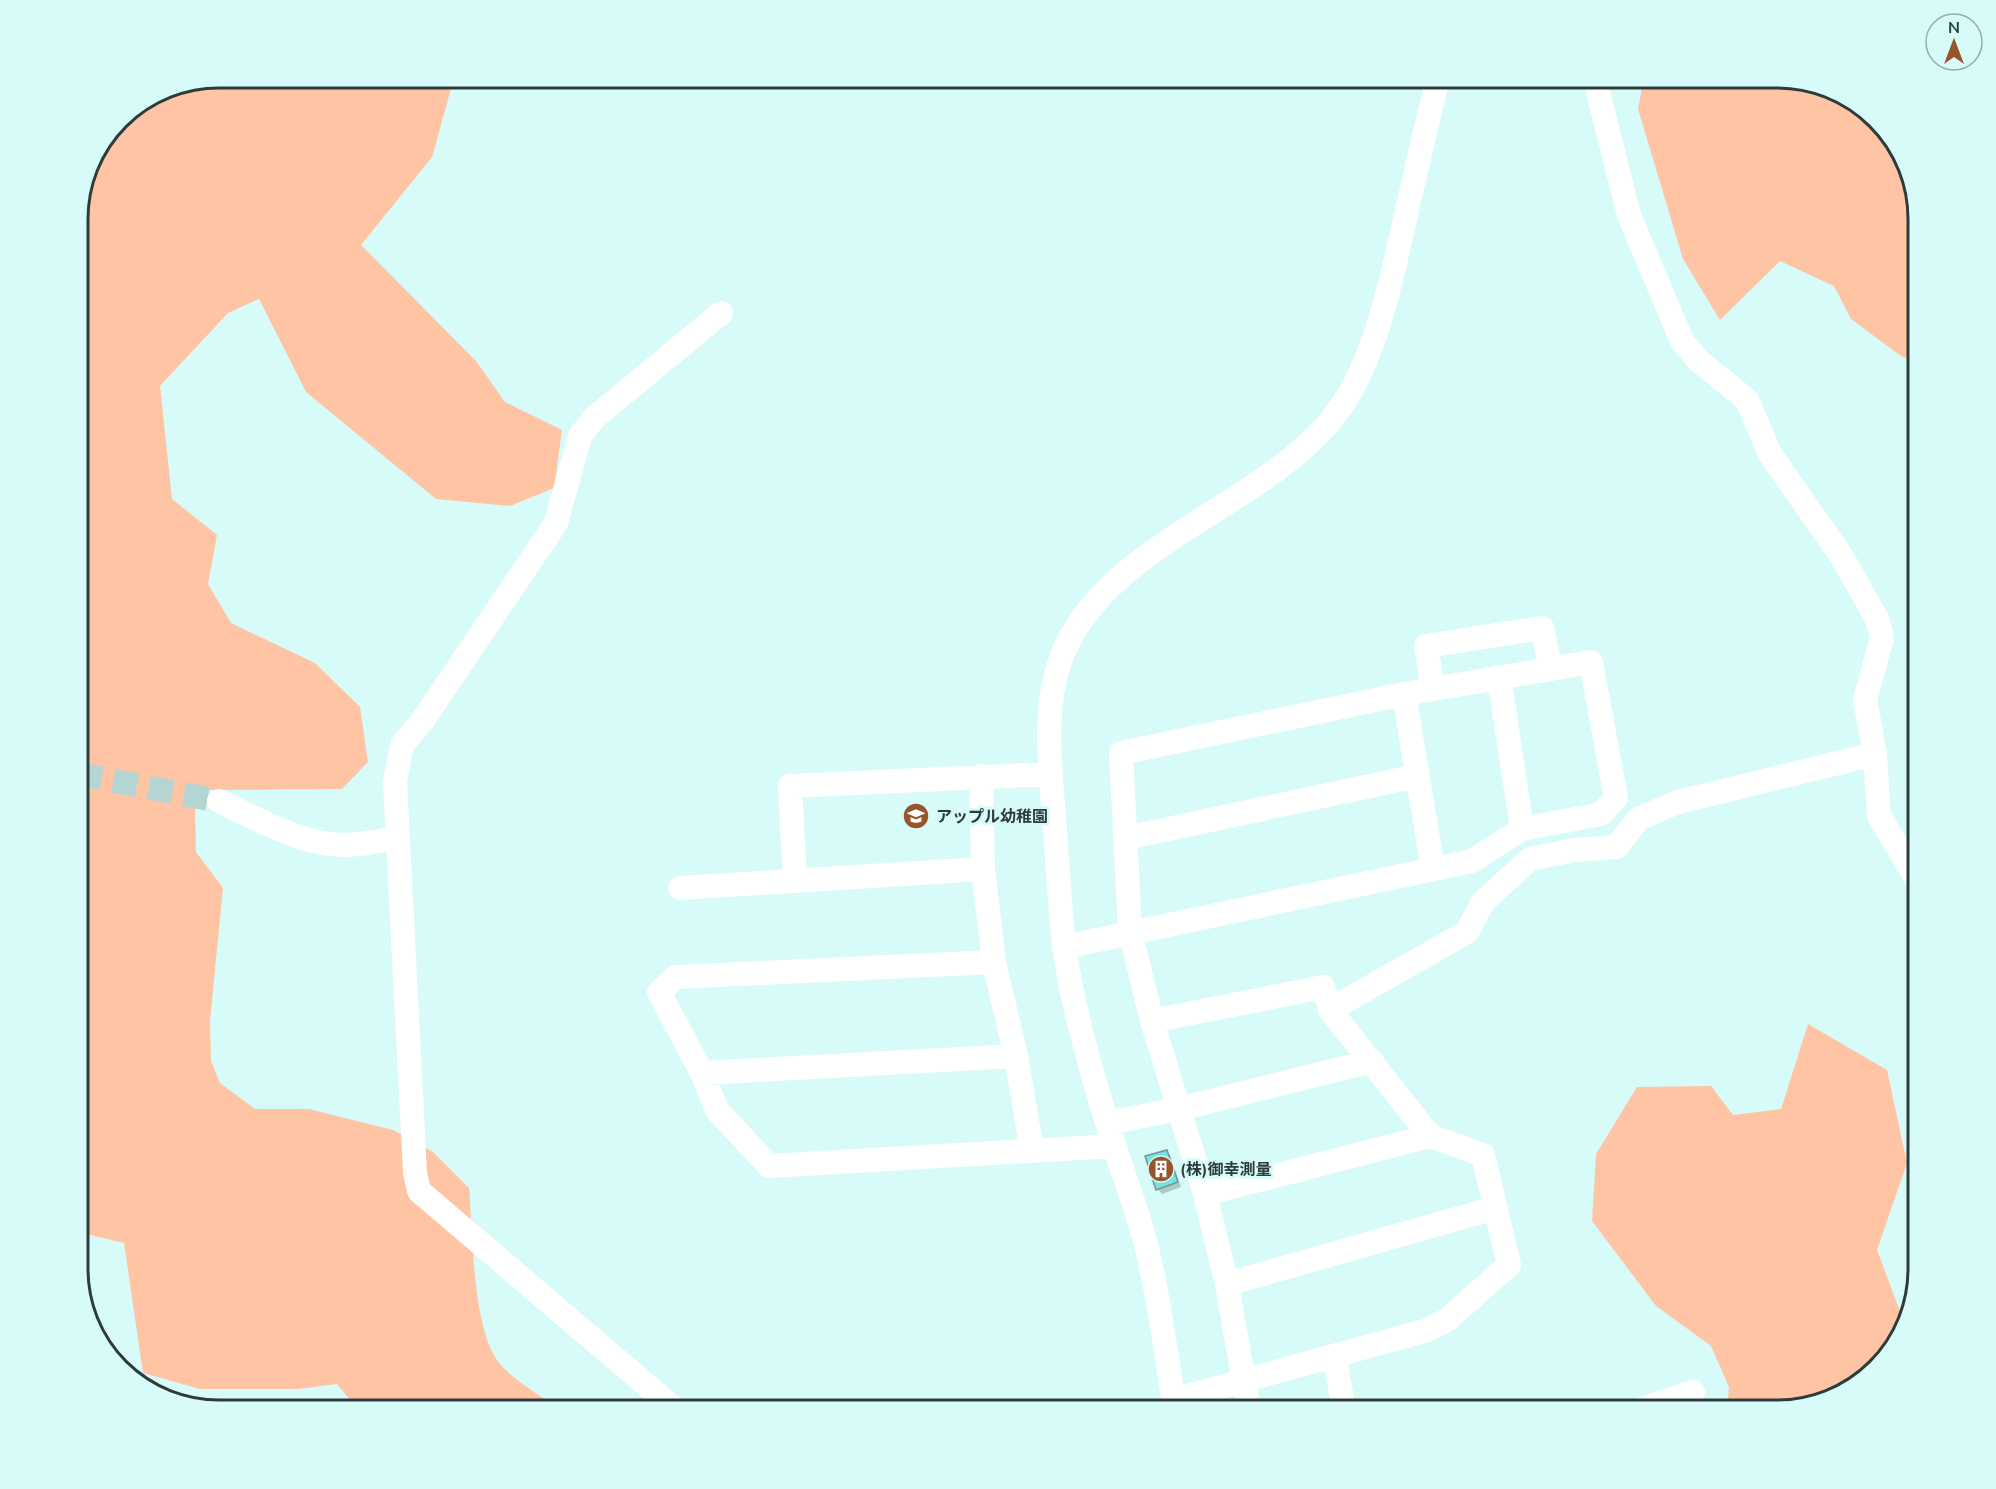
<svg xmlns="http://www.w3.org/2000/svg" width="1996" height="1489" font-family="'Nunito Sans','Noto Sans JP',sans-serif">
<style>
.green{fill:#ffc4a4}
.shadow{fill:#0003}
.building{fill:#74e4e0;stroke:#749695;stroke-width:1.5}
.lines{fill:none;stroke-linecap:round;stroke-linejoin:round}
.minor-tunnel{stroke:#b5d5d3;stroke-width:24;stroke-dasharray:24 12;stroke-linecap:butt}
.minor{stroke:#fff;stroke-width:24}
.labels{text-anchor:middle;stroke-width:6;stroke-linejoin:round;paint-order:stroke}
.poi-label{font-size:16px;font-weight:bold;fill:#2d3c3b;stroke:#d7fbf9;text-anchor:start}
.rim{fill:none;stroke:#2d3c3b;stroke-width:3}
</style>
<rect width="100%" height="100%" fill="#d7fbf9"/>
<path class="green" d="M220,78h234l-22,79 -71,88 115,116 29,41 57,28 -8,58 -44,18 -74,-7 -130,-107 -47,-93 -31,14 -68,73 12,113 45,36 -9,49 23,39 84,40 45,44 8,55 -26,27 -133,1 -14,14 1,48 27,36 -13,133 1,40 9,22 35,26h54l84,21 40,22 36,36c4,45 3,135 28,172 11,17 48,39 66,51h-204l-22,-27 -39,5h-98l-57,-16 -19,-130 -46,-11v-1022l14,-53 34,-44 40,-24z
M1644,78h133l85,29 41,50 15,62v144l-17,-7 -50,-37 -17,-33 -54,-25 -60,59 -37,-61 -45,-150z
M1808,1024l79,46 20,93 -30,87 25,67 -13,38 -50,41 -63,15h-49l2,-24 -18,-41 -55,-40 -64,-85 4,-67 41,-67 74,-1 22,29 48,-6z"/>
<path class="shadow" d="M1166,1151l4,4 11,32 -19,7 -4,-5z"/>
<path class="building" d="M1167,1150l11,32 -22,8 -11,-34z"/>
<g class="lines">
<path class="minor-tunnel" d="M78,774l141,27"/>
<path class="minor" d="M1597,78l2,18 30,119 53,126 16,19 49,40 23,54 72,103 35,62 5,19 -17,62 10,54 4,62 39,65
M1499,677l23,152
M1433,688l-7,-42 116,-18 9,41
M1404,694l29,175
M981,776l2,93 11,93 22,94 16,95
M219,801c39,18 84,45 128,44 17,-1 35,-5 51,-7
M1126,838l291,-62
M795,881l-5,-95 261,-12
M680,888l303,-19
M1064,947l408,-86 50,-32 79,-15 15,-16 -25,-136 -187,32 -283,59 9,178 22,90 53,173 22,90 22,127
M994,962l-318,15 -17,15 43,81 15,37 52,56 345,-20
M1330,1010l137,-78 16,-30 47,-43 45,-9 42,-3 21,-28 40,-17 197,-48
M1152,1021l171,-34 7,23 100,126
M702,1073l314,-17
M1107,1123l72,-14 193,-48
M1227,1284l268,-76
M1335,1358l9,53
M1173,1400l255,-70 19,-10 62,-55 -26,-110 -53,-19 -225,58
M677,1411l-258,-220 -4,-18 -20,-391 7,-37 21,-25 133,-197 24,-87 14,-18 127,-105
M1175,1411c-9,-56 -16,-115 -30,-170 -8,-31 -20,-62 -30,-93 -16,-50 -31,-100 -42,-152 -13,-58 -14,-119 -19,-179 -4,-50 -11,-107 6,-156 40,-114 199,-153 271,-241 43,-52 58,-132 73,-196 11,-49 22,-97 34,-146
M1636,1411l57,-19"/>
</g>
<defs>
<symbol id="school-disc" viewBox="-11 -11 22 22"><circle r="9.5" fill="#99542a" stroke="#d7fbf9"/><path d="M0-5L7-2L0 1L-7-2ZM-4 1L0 2.5L4 1V4Q0 6-4 4Z" fill="#fff"/></symbol>
<symbol id="building-disc" viewBox="-11 -11 22 22"><circle r="9.5" fill="#99542a" stroke="#d7fbf9"/><path d="M-4-6H4V6H1V3H-1V6H-4ZM-2.5-4.3h1.7v1.8h-1.7ZM.8-4.3h1.7v1.8H.8ZM-2.5-1h1.7V.8h-1.7ZM.8-1h1.7V.8H.8Z" fill="#fff"/></symbol>
</defs>
<g fill-rule="evenodd">
<use href="#school-disc" x="901" y="801" width="30" height="30"/>
<use href="#building-disc" x="1146" y="1154" width="30" height="30"/>
</g>
<g class="labels">
<g class="poi-label">
<text x="936" y="822">アップル幼稚園</text>
<text x="1180" y="1175">(株)御幸測量</text>
</g>
</g>
<path d="M0 0H1996V1489H0ZM219 88H1777A131 131 0 0 1 1908 219V1269A131 131 0 0 1 1777 1400H219A131 131 0 0 1 88 1269V219A131 131 0 0 1 219 88Z" fill="#d7fbf9" fill-rule="evenodd"/>
<path class="rim" d="M219 88H1777A131 131 0 0 1 1908 219V1269A131 131 0 0 1 1777 1400H219A131 131 0 0 1 88 1269V219A131 131 0 0 1 219 88Z"/>
<g transform="translate(1954 42)"><circle r="28" fill="#d7fbf9" stroke="#93afad" stroke-width="1.5"/>
<path d="M0-4.5L10 22L0 15L-10 22Z" fill="#99542a"/>
<text y="-9" font-size="16" font-weight="bold" text-anchor="middle" fill="#2d3c3b">N</text>
</g>
</svg>
